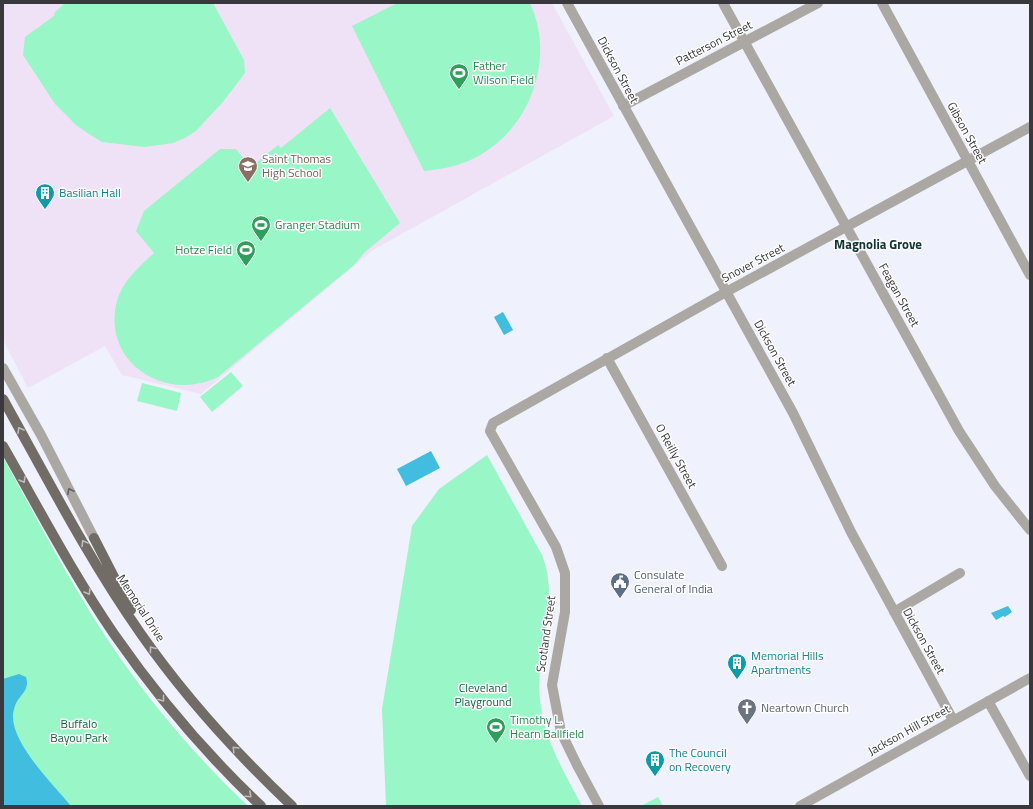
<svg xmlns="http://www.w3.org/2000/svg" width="1033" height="809" font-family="'Titillium Web',sans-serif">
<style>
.education{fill:#efe2f7}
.green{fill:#99f6c6}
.water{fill:#41bddf}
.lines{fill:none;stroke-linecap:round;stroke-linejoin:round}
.minor{stroke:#aba8a4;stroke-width:10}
.major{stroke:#716c65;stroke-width:10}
.oneway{stroke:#bfbdba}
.oneway2{stroke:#616061}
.labels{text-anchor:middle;stroke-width:3;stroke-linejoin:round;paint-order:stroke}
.street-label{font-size:12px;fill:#39393d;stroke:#fff}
.leisure-label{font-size:12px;fill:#27864d;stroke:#fff;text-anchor:start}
.education-label{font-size:12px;fill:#785e54;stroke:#fff;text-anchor:start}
.culture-label{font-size:12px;fill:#0d838f;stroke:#fff;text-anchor:start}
.service-label{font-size:12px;fill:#4e5e75;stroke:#fff;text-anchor:start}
.park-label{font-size:12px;fill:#125e3e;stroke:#fff}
.worship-label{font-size:12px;fill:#5b616d;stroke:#fff;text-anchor:start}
.neighbourhood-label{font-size:13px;font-weight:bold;fill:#103333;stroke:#fff}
</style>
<rect width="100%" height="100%" fill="#eff1fc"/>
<path class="education" d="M3,3h549l62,113 -241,134 -172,144 -79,-19 -17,-29 -77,42 -25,-48z"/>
<path class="green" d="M65,3h148l31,57 1,13 -23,30 -26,28 -11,7 -12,5 -29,4 -42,-5 -13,-8 -13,-9 -21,-21 -32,-49 2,-18 29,-21 1,-4z
M397,3h133c25,54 2,121 -48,151 -18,11 -38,15 -58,17l-72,-145z
M330,108l70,115 -35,29 -11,13 -136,112c-53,26 -117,-15 -101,-76 6,-21 22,-34 37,-48l-18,-22 8,-20 76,-62h16l15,18 27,-22 3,3z
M231,372l12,14 -31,26 -12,-15z
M142,383l39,10 -4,18 -40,-10z
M487,455l55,100c19,48 -7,96 -2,145 4,39 24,72 42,106h-196l-4,-97 30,-183 27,-37z
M3,457c33,60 65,122 103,180 40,61 89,119 142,169h-245z
M658,797l5,9h-22z"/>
<path class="water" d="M503,312l10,18 -9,5 -10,-18z
M431,451l9,17 -34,18 -9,-17z
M1008,606l4,6 -7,5 -2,-1 -7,4 -5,-7z
M19,674l7,3c5,15 -9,18 -12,32 -9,29 40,76 57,97h-66l-2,-4v-123z"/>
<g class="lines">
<path class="minor" d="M567,3l226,410 58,119 102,188
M723,3l236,428 36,55 35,44
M882,3l148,272
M623,106l195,-103
M607,358l115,208
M3,368l38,67 53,103
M894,612l66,-39
M988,701l42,75
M599,806l-21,-39 -17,-35 -9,-47 13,-73v-39l-9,-26 -66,-116 3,-8 233,-131 304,-165
M800,806l230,-128"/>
<path class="major" d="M3,399c44,79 86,161 138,235 44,63 95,119 151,172
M3,446c36,63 70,128 111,188 43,62 92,120 147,172
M94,538l37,72"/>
</g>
<defs><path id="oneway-chevron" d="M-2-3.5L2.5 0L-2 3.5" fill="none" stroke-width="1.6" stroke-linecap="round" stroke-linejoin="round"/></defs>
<g class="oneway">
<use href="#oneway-chevron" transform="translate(20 430) rotate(-119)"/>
<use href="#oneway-chevron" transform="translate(23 480) rotate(60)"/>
<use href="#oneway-chevron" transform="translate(84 543) rotate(-121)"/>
<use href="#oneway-chevron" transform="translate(88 592) rotate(59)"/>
<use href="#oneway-chevron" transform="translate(152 649) rotate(-127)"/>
<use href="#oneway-chevron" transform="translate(162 699) rotate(52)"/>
<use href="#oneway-chevron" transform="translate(235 749) rotate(-134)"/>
<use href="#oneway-chevron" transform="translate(249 795) rotate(43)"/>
</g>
<use class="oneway2" href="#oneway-chevron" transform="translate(70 491) rotate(-117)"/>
<defs>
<symbol id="stadium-pin" viewBox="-11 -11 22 30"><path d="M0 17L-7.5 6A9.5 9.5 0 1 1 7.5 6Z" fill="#2e9e5b" stroke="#fff"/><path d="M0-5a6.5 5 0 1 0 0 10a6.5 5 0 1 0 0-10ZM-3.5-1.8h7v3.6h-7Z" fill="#fff"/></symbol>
<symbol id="school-pin" viewBox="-11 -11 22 30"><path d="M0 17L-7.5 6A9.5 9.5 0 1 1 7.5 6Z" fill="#8d6e63" stroke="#fff"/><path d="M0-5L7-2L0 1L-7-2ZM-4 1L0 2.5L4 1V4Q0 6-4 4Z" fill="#fff"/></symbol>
<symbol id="building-pin" viewBox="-11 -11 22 30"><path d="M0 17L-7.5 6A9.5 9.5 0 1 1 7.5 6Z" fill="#0f9aa8" stroke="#fff"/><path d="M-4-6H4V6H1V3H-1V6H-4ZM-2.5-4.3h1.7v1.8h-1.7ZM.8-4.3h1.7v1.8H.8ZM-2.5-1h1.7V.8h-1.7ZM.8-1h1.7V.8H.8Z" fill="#fff"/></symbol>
<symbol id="civic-pin" viewBox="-11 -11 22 30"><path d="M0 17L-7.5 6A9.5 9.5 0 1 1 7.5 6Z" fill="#5c6f8a" stroke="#fff"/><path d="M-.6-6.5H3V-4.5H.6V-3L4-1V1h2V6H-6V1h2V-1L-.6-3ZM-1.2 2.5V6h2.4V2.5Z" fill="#fff"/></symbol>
<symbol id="church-pin" viewBox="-11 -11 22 30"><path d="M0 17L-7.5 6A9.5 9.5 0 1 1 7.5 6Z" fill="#6b7280" stroke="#fff"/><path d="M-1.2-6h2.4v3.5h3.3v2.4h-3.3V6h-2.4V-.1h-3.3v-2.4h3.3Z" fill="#fff"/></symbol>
</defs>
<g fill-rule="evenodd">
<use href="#stadium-pin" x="448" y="62" width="22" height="30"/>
<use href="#school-pin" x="237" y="155" width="22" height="30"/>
<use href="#building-pin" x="34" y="182" width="22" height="30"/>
<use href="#stadium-pin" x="250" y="214" width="22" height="30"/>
<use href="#stadium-pin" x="235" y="239" width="22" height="30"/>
<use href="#civic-pin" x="609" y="571" width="22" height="30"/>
<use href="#building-pin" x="726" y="652" width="22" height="30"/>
<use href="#church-pin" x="736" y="697" width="22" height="30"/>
<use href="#stadium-pin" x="485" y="716" width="22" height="30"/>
<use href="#building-pin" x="644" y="749" width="22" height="30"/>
</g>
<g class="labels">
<g class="street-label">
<text transform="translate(714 43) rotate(-27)" y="4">Patterson Street</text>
<text transform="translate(618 70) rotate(62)" y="4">Dickson Street</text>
<text transform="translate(967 133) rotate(61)" y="4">Gibson Street</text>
<text transform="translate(753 263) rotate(-28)" y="4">Snover Street</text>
<text transform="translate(899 295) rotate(61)" y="4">Feagan Street</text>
<text transform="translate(775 353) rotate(61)" y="4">Dickson Street</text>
<text transform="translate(676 456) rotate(61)" y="4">O Reilly Street</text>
<text transform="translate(141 608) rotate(57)" y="4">Memorial Drive</text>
<text transform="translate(546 634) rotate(-82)" y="4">Scotland Street</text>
<text transform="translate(924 641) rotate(61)" y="4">Dickson Street</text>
<text transform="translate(909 730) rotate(-29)" y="4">Jackson Hill Street</text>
</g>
<g class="leisure-label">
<text x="473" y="70">Father<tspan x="473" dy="14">Wilson Field</tspan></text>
<text x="275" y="229">Granger Stadium</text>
<text x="232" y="254" text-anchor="end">Hotze Field</text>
<text x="510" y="724">Timothy L.<tspan x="510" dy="14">Hearn Ballfield</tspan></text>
</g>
<g class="education-label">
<text x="262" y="163">Saint Thomas<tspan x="262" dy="14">High School</tspan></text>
</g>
<g class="culture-label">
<text x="59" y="197">Basilian Hall</text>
<text x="751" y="660">Memorial Hills<tspan x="751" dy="14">Apartments</tspan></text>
<text x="669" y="757">The Council<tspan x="669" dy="14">on Recovery</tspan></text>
</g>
<g class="service-label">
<text x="634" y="579">Consulate<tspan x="634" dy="14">General of India</tspan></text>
</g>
<g class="park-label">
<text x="483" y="692">Cleveland<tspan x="483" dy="14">Playground</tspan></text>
<text x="79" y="728">Buffalo<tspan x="79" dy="14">Bayou Park</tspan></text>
</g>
<g class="worship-label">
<text x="761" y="712">Neartown Church</text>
</g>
<g class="neighbourhood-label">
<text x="878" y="249">Magnolia Grove</text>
</g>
</g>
<rect width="1033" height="809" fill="none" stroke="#39393d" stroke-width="8"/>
</svg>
